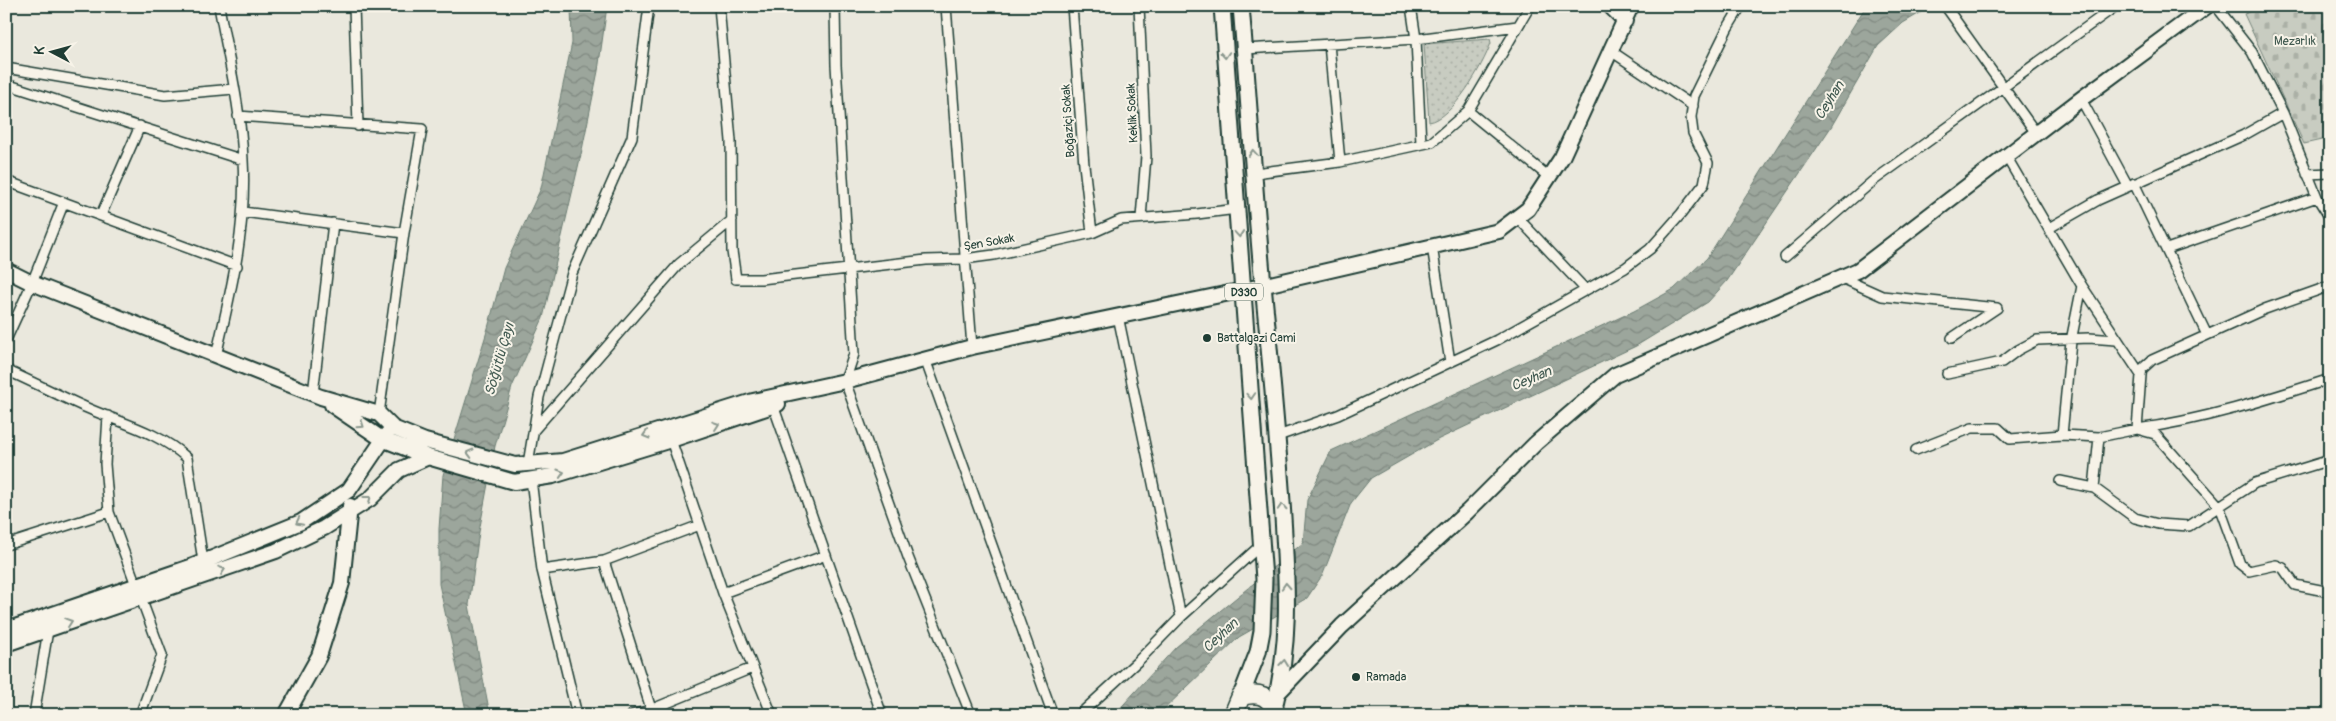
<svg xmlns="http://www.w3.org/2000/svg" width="2336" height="721" font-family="Pangolin,sans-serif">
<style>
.green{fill:url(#green-dots);stroke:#74847a}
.cemetery{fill:url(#cemetery-stones);stroke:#74847a}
.water{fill:url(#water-waves);stroke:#6a7c72}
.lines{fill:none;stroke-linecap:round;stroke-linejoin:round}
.street-casing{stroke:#1f3d34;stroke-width:12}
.secondary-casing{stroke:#1f3d34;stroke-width:18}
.primary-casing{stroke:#1f3d34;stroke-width:19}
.highway-casing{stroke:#1f3d34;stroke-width:21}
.street{stroke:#f7f3e8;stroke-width:9}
.secondary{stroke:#f7f3e8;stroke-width:14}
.primary{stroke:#f7f3e8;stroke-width:15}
.highway{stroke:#f7f3e8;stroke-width:18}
.oneway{stroke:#8b988e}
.poi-dot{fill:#1f3d34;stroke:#f7f3e8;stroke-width:2}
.labels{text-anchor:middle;stroke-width:4;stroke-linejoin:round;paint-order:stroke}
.shield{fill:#f7f3e8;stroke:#60746a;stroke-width:1}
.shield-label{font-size:11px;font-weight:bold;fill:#1f3d34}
.park-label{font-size:12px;fill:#415a50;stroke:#f7f3e8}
.street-label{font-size:12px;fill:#1f3d34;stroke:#f7f3e8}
.poi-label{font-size:12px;fill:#1f3d34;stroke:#f7f3e8;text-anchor:start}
.water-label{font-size:14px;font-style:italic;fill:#445c53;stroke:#f7f3e8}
</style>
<defs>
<pattern id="green-dots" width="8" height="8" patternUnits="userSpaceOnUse" patternTransform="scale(1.25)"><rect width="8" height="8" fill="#c8ccc1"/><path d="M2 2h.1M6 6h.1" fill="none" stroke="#abb0a6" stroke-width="1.8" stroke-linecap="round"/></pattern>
<pattern id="cemetery-stones" width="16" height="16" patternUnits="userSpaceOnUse" patternTransform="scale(1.25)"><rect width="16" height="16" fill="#c8ccc1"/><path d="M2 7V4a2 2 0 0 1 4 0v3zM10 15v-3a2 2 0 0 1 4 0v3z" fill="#abb0a6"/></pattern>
<pattern id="water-waves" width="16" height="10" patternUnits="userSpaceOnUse" patternTransform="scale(1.25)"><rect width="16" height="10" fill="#9ca69c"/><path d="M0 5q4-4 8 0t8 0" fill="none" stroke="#7f8880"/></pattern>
</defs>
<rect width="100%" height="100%" fill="#eae8dd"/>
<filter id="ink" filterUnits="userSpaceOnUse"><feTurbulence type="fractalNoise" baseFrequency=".02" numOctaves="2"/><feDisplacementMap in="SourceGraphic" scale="10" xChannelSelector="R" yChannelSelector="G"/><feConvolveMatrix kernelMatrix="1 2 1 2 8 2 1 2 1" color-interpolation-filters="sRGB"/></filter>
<g filter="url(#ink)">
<path class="green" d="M1490,39l1,4c-8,22 -38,76 -62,79l-5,-78z"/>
<path class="cemetery" d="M2265,6h65v132l-26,6 -60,-130z"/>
<path class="water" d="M571,6h36l-9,65 -16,79 -39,168 -31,69 -17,59 -16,86 -10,73 21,110h-23l-28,-131v-55l4,-54 45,-147 16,-60 37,-80 31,-145z
M1866,6h66l-29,17 -25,23 -47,81 -104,154 -19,21 -72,44 -197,93 -68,39 -20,25 -28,71 -16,24 -68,39 -81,78h-44l62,-68 127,-104 4,-43 24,-49 303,-140 40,-22 33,-31z"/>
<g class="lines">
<defs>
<path id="street" d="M354,6l4,120
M719,6l12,135 1,110 4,28h25l165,-19 38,-1 30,-4 98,-22 29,-13 76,-6 40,-5
M835,6l1,59 18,289 -9,27 63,176 63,158
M946,6l26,341
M1072,6l12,159 8,68
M1139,6l7,150 -5,62
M1411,6l5,33 5,105
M2216,6l36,46 31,61 34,84 13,21
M1946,7l90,126
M1329,44l11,118
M1245,49l171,-10 102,-13
M1611,51l82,55
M6,68l159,27 69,-6
M6,84l237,76
M2081,99l47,87
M1468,111l81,66
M238,116l184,13 -18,104 -25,181
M2006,156l76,130 59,89
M1255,173l85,-11 92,-20 36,-31 62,-105
M2307,174l23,-1
M6,181l231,85
M2134,183l73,152
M243,212l161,21
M101,215l39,-89
M1517,217l69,73
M2049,228l49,-28 146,-65 39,-22
M1432,246l18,116
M2167,249l150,-52
M1785,257l88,-76 243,-175
M1842,278l40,18 115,12
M2330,286l-65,23 -113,51 -10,9 -1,6 -4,54c66,-9 129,-29 193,-50
M1118,316l63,301
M1952,338l45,-30
M6,340l26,-57 32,-81
M216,356c15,-65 31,-129 27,-196 -2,-51 -15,-103 -24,-154
M925,359l128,356
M6,370c27,12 54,26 81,38 34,15 72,24 100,50l16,103
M1947,374l55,-12 16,-12 19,-10 52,-2 27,2
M313,394l20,-171
M773,405l109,310
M108,416l-3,48 4,48 53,143 -22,60
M534,430l145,-166 53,-44
M2062,435l9,-94 11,-55
M1278,436l60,-21 159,-75 128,-72 25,-19 31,-35 23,-30 4,-21 -15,-30 -2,-16 3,-21 33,-67 14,-23
M671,440l52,153 49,122
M1916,450l56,-22h26l12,11 52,-4 37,2 38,-8 18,5 64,72 21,58 9,7 27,-6 7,3 12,17 35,7
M528,464l11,-67 33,-124 60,-136 17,-131
M531,479l11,91 35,145
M2060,481l34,7 41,30 23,6 31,2 66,-43 75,-23
M2094,488l5,-51
M6,545l103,-33
M604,561l49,154
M542,570l62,-9 96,-36
M723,593l103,-38
M34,715l14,-85
M632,715l18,-5 102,-42
M1079,715l60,-55 42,-43 81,-73"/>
<path id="secondary" d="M1610,6l15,15
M6,270l26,13 289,114 58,17 14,14 32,13 90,24 48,-4 190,-60 92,-20 127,-34 272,-57 255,-59 29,-22 34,-52 69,-151
M332,405l50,34 46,18 86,25 39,-6 118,-36 107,-36
M6,630l187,-64 108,-44 48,-32 38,-56
M6,644l270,-93 48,-23 46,-29 29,-29 29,-13
M1278,693l64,-67 125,-114 69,-69 79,-68 243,-105 223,-171 126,-93
M286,715l33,-59 23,-73 8,-77"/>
<path id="primary" d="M1222,6l42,573 -2,52 -4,21 -17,44
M1241,6c9,107 15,214 26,320 6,64 12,127 16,191 4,67 8,126 -9,191"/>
<path id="highway" d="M1233,715l8,-19c15,-4 26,-2 33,12l-2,7"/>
</defs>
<use href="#street" class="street-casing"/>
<use href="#secondary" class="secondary-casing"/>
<use href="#primary" class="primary-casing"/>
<use href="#highway" class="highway-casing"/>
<use href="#street" class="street"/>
<use href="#secondary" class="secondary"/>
<use href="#primary" class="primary"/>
<use href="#highway" class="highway"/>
</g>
<defs><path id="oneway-chevron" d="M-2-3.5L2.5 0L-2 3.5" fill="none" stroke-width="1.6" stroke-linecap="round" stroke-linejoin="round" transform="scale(1.25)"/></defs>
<g class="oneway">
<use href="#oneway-chevron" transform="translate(1225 55) rotate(86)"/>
<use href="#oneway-chevron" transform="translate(1253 153) rotate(-95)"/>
<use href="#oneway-chevron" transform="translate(1239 234) rotate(85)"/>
<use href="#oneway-chevron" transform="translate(1251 396) rotate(86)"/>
<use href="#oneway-chevron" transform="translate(361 425) rotate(34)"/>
<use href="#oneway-chevron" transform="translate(716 425) rotate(-19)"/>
<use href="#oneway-chevron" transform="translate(646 435) rotate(163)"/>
<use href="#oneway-chevron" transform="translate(470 453) rotate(-165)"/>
<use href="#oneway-chevron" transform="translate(561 473) rotate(-17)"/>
<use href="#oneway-chevron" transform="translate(368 499) rotate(-37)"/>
<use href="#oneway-chevron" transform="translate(1282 507) rotate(-93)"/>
<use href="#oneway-chevron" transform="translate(299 522) rotate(153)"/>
<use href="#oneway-chevron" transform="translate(222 570) rotate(-19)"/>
<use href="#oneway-chevron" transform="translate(1286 586) rotate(-93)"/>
<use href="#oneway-chevron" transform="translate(69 622) rotate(-19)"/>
<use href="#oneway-chevron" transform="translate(1284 663) rotate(-83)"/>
</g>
</g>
<g class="poi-dot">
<circle cx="1207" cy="338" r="5"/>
<circle cx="1356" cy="677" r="5"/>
</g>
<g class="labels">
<rect class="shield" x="1225" y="283.5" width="38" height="17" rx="4"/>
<g class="shield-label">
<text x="1244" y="296">D330</text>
</g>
<g class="park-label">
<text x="2295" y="45">Mezarlık</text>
</g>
<g class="street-label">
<text transform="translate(1132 113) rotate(-93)" y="4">Keklik Sokak</text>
<text transform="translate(1068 121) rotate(-94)" y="4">Boğaziçi Sokak</text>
<text transform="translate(989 242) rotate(-10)" y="4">Şen Sokak</text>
</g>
<g class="poi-label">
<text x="1217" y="342">Battalgazi Cami</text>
<text x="1366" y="681">Ramada</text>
</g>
<g class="water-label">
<text transform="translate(1829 100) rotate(-58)" y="5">Ceyhan</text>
<text transform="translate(499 359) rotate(-74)" y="5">Söğütlü Çayı</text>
<text transform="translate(1531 378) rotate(-23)" y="5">Ceyhan</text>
<text transform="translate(1220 635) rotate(-43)" y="5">Ceyhan</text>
</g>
</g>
<rect width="2336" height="721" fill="none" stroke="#f7f3e8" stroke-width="25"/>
<rect x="12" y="12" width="2311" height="696" fill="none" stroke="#1f3d34" stroke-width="2" filter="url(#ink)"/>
<g transform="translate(52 52) rotate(276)" stroke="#f7f3e8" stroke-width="4" paint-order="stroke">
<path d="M0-4L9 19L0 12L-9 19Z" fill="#1f3d34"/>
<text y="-8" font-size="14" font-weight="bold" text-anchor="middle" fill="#1f3d34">K</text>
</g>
</svg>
